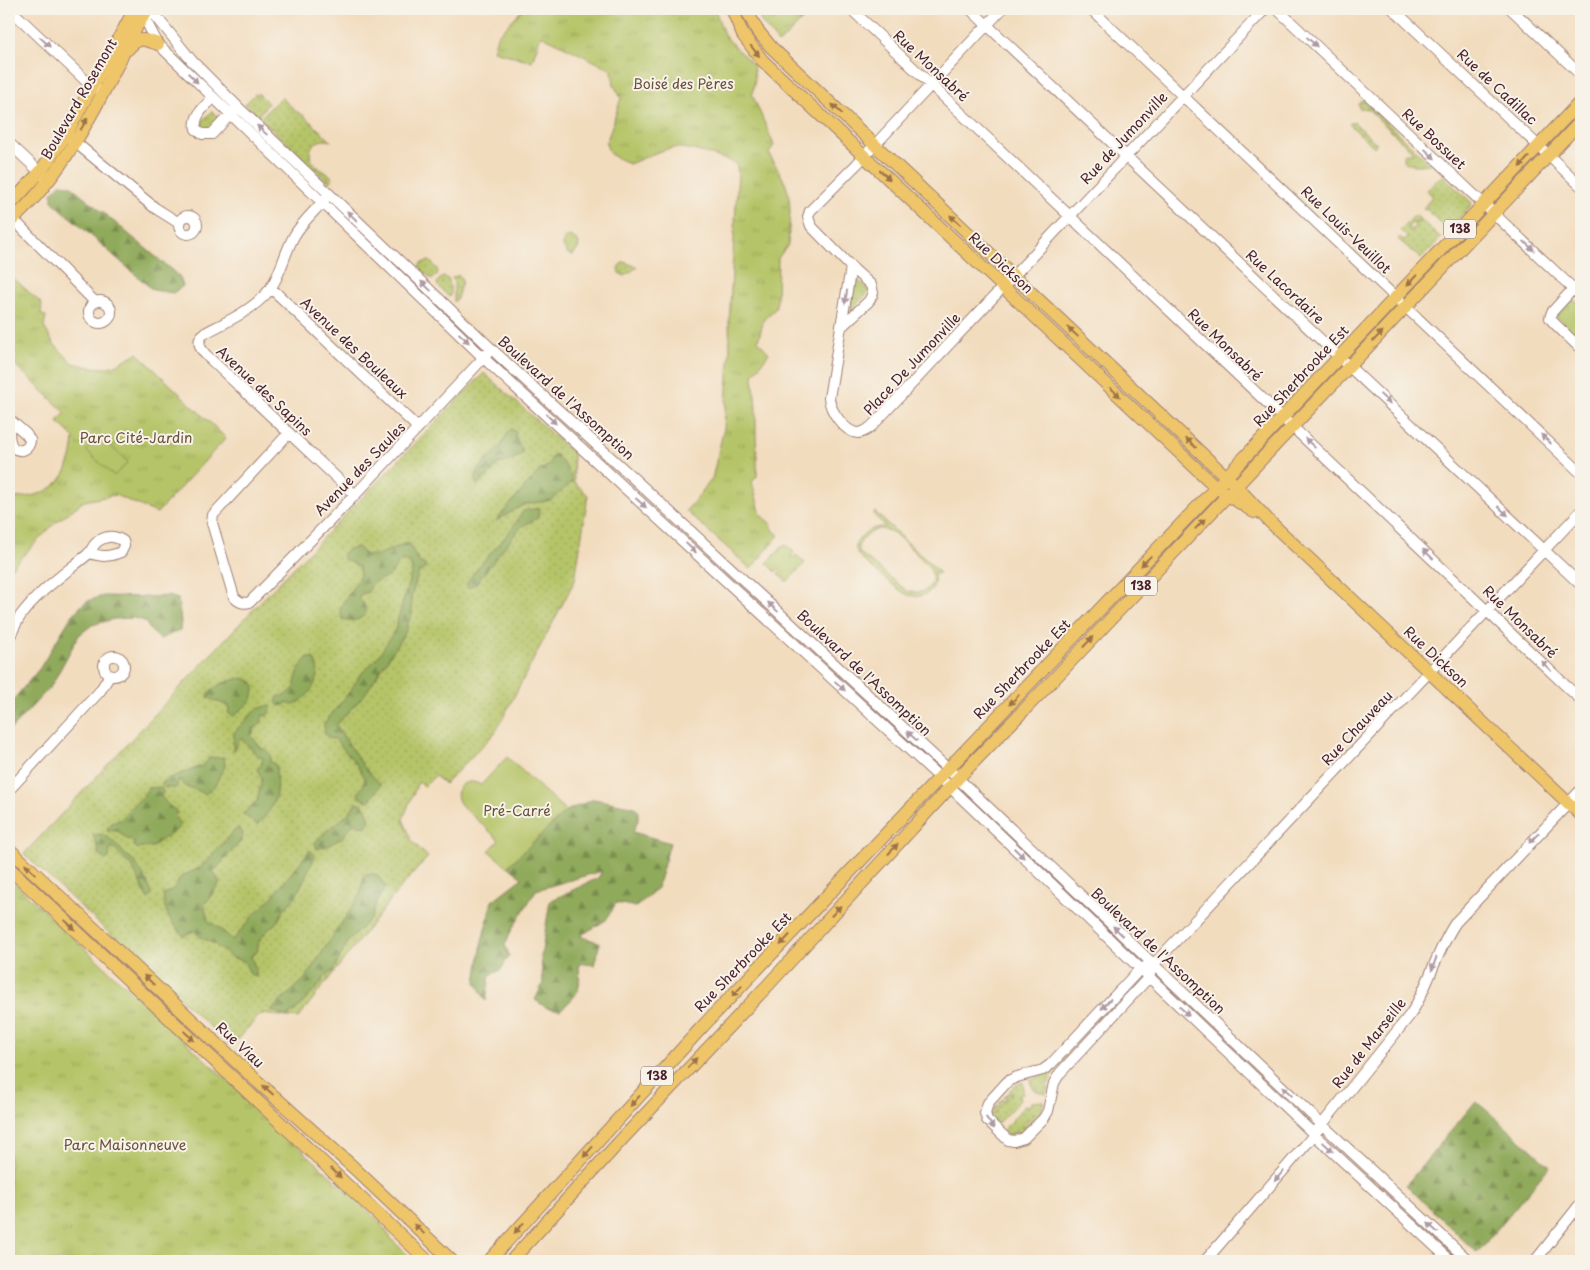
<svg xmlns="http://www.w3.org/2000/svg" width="1590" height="1270" font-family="'Playpen Sans',sans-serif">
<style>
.grass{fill:url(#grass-dots);stroke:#807249}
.forest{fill:url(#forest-firs);stroke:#6d6444}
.park{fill:url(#park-tufts);stroke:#807249}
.garden{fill:#b5c467;stroke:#807249;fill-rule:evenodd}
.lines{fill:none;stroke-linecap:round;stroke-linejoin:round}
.minor-casing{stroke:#9e7e74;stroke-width:12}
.major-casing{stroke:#9e7e74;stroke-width:14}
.minor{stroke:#fff;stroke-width:10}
.major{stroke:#eec569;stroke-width:12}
.oneway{fill:#ae9aa0}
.oneway2{fill:#9c724a}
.labels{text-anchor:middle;stroke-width:4;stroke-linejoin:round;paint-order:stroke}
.shield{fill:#f7f3e8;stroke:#7e5f64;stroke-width:1}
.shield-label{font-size:12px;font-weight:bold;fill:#4a1f2b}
.street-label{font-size:14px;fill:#4a1f2b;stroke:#f7f3e8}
.park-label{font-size:14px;fill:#6a513d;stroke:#f7f3e8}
</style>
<defs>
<pattern id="grass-dots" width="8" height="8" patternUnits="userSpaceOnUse" patternTransform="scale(1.25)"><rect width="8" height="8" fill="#b5c467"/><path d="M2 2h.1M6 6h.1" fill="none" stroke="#9da85a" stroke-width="1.8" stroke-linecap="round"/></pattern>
<pattern id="forest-firs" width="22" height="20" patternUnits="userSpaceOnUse" patternTransform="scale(1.25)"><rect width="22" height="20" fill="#90aa5c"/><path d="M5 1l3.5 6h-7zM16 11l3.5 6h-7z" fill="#788a4c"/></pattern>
<pattern id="park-tufts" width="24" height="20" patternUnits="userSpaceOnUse" patternTransform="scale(1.25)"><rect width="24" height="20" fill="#b5c467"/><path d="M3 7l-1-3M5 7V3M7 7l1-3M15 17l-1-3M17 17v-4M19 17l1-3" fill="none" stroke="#9da85a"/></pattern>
</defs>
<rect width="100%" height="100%" fill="#f7f3e8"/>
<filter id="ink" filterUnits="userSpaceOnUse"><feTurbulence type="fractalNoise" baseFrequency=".02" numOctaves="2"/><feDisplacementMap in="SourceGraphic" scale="10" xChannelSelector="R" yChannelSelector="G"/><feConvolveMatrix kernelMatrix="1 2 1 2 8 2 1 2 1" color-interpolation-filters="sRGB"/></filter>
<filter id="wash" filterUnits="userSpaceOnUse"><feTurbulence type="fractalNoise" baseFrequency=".0096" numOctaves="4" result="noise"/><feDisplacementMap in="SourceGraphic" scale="20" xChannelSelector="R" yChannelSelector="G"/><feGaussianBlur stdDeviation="1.12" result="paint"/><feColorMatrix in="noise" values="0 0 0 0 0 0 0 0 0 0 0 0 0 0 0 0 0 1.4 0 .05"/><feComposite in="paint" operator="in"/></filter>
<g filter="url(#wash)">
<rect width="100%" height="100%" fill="#f2dcbe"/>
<path class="grass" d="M255,94h4l9,9 -10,13 -13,-12z
M281,97l16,15 6,3 28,26c-13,-4 -26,6 -19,20 4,7 13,10 19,15l1,2 -1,4 -6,-3 -65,-61z
M1363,100l67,64c-10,1 -20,3 -27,-4v-4l2,-3h8v-1l-45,-43 -9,-1 -1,-4z
M212,111l6,7 -10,10h-5l-2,-3 1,-4z
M1352,122h2l23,22 -3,3 -25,-23z
M1442,175l30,28 -2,4 -23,23 -20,-20 -4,-1 9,-13 -5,-6z
M1415,215l6,5 -12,5v5l3,1v-2l3,-1 -1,-4 8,-3 19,17 -20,21 -23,-20 2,-2 4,4 3,-4 -7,-7z
M570,236l6,3 3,5 -1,5 -5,6 -5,-1 -5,-8 1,-7z
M430,261l7,8 1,5 -5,5 -5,-3 -9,-9 2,-4z
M625,262l12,5 -12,9 -6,-3 -1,-5 3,-4z
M459,275l3,6 -5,18 -3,3v-21l-2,-3z
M445,277l4,3 2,14 -2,3 -12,-12 1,-4 3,-3z
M856,279l11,9 1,5 -17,17 -1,-2 4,-28z
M484,373l89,80 1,29 14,13 -13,85 -80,153 -50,51 -10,-8 -10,10 -7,-4 -15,37 9,22 16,16 -28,31 -102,130 -37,-4 -30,32 -207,-192 236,-252z
M1068,1054l1,1 -16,18 -5,11 -2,10c-10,-2 -14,-5 -16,-14l20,-8z
M1023,1082v12l-4,1 1,5 -23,24 -6,-7v-5l5,1v-2l-3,-1 3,-5 4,2 1,-1 -3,-3 4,-4 3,2 1,-2 -2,-2 4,-4 3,2 1,-1 -3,-3c5,-5 8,-7 14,-9z
M1044,1101l-2,8 -5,7 -4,-3 -1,2 3,2 -4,5 -3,-3 -2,1 4,4 -5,4 -3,-3 -1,1 3,4 -5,4 -2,-4 -2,1 2,5 -8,-1 -6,-5 22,-25 5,1 1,-4z"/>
<path class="forest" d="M60,184l10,1 110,92 3,9 -10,7 -20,-3 -101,-89v-9z
M511,429l5,3 -1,5 7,12v5l-14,8 -11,2 -5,8 -15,13c-7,-16 16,-27 24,-39 4,-6 4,-12 10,-17z
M556,454l15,21 1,7 -21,18 -28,5 -27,16 43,-50 10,-6 3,-8z
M539,508l-1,10 -16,8 -20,24 -27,35 -7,3 -2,-4c16,-26 43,-45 57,-73z
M408,542l12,21 5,2v4l-6,3 -8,25 1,17 -4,9 -2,8 -41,63 -29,31 28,42 17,18 -12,16 -4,-1 -6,-3 -1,-4 5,-7 2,-6 -7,-14 -24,-28 -3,1 -6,-5 -1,-10 26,-33 11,-17 17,-17 17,-27 17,-60 -1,-5 -7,-5c-8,2 -8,9 -14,15 -10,7 -15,2 -22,17l-7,2 -2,5 5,5 2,9c-7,9 -14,8 -24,6l-2,-11 20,-32 -1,-9 -17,-9 2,-5 5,-4 9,-2c2,3 5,7 9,8 9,3 32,-9 41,-13z
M103,596l45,1 21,-1 9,3 3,23 -1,8 -20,9 -10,-9 -5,-9 -11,-3 -20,1 -22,6 -13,10 -28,51 -42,45v-26l31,-37 31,-51 10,-11 6,-5z
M307,658h6c13,17 -4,40 -19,47l-8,-3 -1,3 -6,1 -3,-4 3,-6c7,1 11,-4 16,-9 0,-11 5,-20 12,-29z
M243,678l8,3 4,5 -3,14 -18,16 -6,-3 2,-6 -21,-9 -1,-4c7,-10 23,-14 35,-16z
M270,705l2,2 -5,9 -4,-1 -2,8 -5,4 -5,9 11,13h3l6,6 -1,7 6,3c1,30 3,37 -19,60l-14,-11 14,-13 5,-22 -5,-10 4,-4 2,-7 -6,-3 -16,-17 -8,13 1,-18 21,-23z
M224,757l1,10c-10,12 -4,16 -20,27 -4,-2 -8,-4 -11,-5 -7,-2 -10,-1 -13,-9h-2l-3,7 -3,2 -3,-2 -5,1 -3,-3 2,-4 6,-3 34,-13 5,-7z
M161,787l2,5 -2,4 5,7 12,10 -5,3 5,5 2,5c-7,9 -19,12 -27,21h-12l-3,2 -4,-3v-5l-9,-3 -4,-5 -7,-4 -6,3v-4l5,-6 8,-2 12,-15 9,-7 6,-10z
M594,799l41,8 3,4v9l-5,12 37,11 -13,45 -21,19 -20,-4 -10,17 -26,16 20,7 -6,22 -15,-2c1,26 3,29 -19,47l-13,-2 -12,-8 8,-17 -2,-26 9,-56 48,-23 4,-7 -66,19 -26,43 -5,12 4,10 -8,15 -11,5 -4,26 -10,-19 6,-40 10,-41 30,-23 -14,-12 58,-55z
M356,802c10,2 11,9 14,18l-5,7 -11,-4 -12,15 -15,8 -10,3 -2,-6c12,-17 30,-20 41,-41z
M239,828l4,6 -2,7 -28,31 7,11 -16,22 4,16 11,7 14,12 19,-23 20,-20 38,-47 5,6 -19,40 -13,15 -5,10 -12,11 -7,9 -2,11 -6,4 5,14v7l-6,-3 -6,-13 -14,-4 -4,-5 -6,-3 -5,-5 -15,-7 -6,-7 -10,6c-13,-14 -19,-21 -21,-41l10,-6 9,-13 18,-8 34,-37z
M99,834c11,3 16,9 24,18 2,4 6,4 9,7 8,9 18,26 20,37l-4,3 -17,-35c-7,-2 -12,-10 -17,-16h-4l-1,10 -4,2 -7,-6v-5l-5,-14z
M376,874l10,13 -9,14 -6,17 -24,25 -14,28 -7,4 -10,14 -22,23 -8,5 -15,-7 33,-30 56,-85 4,-20z
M1476,1101l74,65 -73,87 -71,-68z"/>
<path class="park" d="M523,9h192l9,26 15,16 14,13 2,16 -3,14 22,51 -5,9 16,28 4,13 1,17 -2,33 -10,13 -1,43 -2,8 -11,10 -6,22 11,12 -16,22 3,33v27l1,23v18l-5,6 9,33 11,10 1,5 6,5 -28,34 -65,-58 26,-32 12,-51 6,-77 -1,-29 9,-150 -2,-8c-12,-6 -51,-18 -63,-16 -15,2 -30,11 -44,16l-19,-10 -4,-10 15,-46 -7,-13 -2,-15 -71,-35 -9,26 -39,-10 4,-15z
M755,9h37l11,10 -24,25 -17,-21z
M9,274l33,30 -1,11 5,1 -2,11 10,17 19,19 17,4 14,1 12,-3 21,-12 89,85 -69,75 -42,-18 -31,6 -29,22 -46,47v-72c43,0 62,-18 65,-60l-17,-17 9,-8 -57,-54z
M1570,301h5l6,5v34l-25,-24z
M9,878l370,343 14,20 21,20h-405z"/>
<path class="garden" d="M100,436l28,26 -14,14 -28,-26z
M875,512l64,60 -2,3 -3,-3c1,7 1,14 -4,19 -6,6 -14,6 -22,4 -10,-4 -42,-32 -50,-40l-3,-9c6,-13 17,-20 31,-19l-13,-13zM879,529c5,1 10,1 15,4 7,6 32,29 36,36 8,18 -7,27 -23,22l-47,-38 -2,-6c4,-9 11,-15 21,-18z
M785,544l9,8 -3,4 2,2 3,-3 9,8 -18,19 -9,-8 3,-4 -2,-2 -3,4 -9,-9z
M507,757l59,54 -59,56 -18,-16 10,-11 -37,-34c-13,-15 3,-31 19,-21z"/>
</g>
<g filter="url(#ink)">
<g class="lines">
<defs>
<path id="minor" d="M10,9l75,71 12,9
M144,9l2,3 1,11 11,21 332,320 460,423 371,354 130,120
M851,9l730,691
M970,9l611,576
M1091,9l490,464
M1277,9l304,287
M1393,9l188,177
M1511,9l70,66
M146,12l9,3 37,46 46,46 260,248 133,121 317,293 368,350 153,142
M213,98c-8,8 -20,18 -17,31l6,5h10l23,-25
M70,138l85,70 24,15
M9,143l35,33
M326,198c-10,12 -24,24 -32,38 -10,18 -14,42 -28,58 -17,18 -40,28 -61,39 -10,7 -5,16 2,23l148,139
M9,215l86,87
M179 225a9 9 0 1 1 18 0a9 9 0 1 1-18 0Z
M851,267l-22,131c1,12 15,34 29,35 6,0 10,-4 14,-7l393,-417
M271,288l147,140
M1573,289l-21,23 -2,6 4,5 27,26
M89 312a11 11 0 1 1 22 0a11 11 0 1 1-22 0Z
M841,327l28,-26 4,-8 -2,-8 -20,-18 -40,-41 -3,-9 2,-6 47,-47 145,-155
M9,419l17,15 4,6c-1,13 -17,14 -20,1 -2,-7 0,-14 0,-21
M289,433l-76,82 -1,8 22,74c5,5 8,7 16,5l105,-107 132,-141
M9,638c4,-7 7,-16 12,-23 18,-24 43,-41 66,-60 6,-5 6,-13 15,-16 8,-4 14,-2 21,2l1,5 -3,6c-12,5 -19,5 -32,1
M104 666a10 10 0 1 1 20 0a10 10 0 1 1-20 0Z
M9,790l91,-99 10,-16
M1145,967l-5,2 -90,96 -7,5 -26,7 -9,4 -20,22 -3,10 2,7 21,20 6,1 10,-3 20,-20 4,-7 6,-28 6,-10 89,-96 4,-12 428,-454
M1205,1261l103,-119 102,-127c19,-29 26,-64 46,-93l125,-132
M1535,1261l46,-58"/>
<path id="major" d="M732,9l11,26 19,25 454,427 38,25
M746,9l11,21 14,17 465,439 33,35 312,294
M128,49c11,-13 15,-10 30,-5
M9,206l31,-34 26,-38 69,-125
M9,223c59,-52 93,-128 128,-197l11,-17
M9,849l249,233 95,85 99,94
M9,868l419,393
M489,1261l214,-235 523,-549 355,-376
M511,1261l112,-123 145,-153 194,-211 93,-96 526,-557"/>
</defs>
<use href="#minor" class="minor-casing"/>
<use href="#major" class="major-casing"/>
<use href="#minor" class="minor"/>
<use href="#major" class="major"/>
</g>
<defs><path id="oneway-solid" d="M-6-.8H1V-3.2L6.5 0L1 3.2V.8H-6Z" transform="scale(1.25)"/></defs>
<g class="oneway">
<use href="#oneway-solid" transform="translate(45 42) rotate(43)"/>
<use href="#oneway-solid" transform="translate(1312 42) rotate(43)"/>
<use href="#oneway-solid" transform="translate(193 78) rotate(45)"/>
<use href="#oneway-solid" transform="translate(262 130) rotate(-137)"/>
<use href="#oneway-solid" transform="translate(1430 154) rotate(43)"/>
<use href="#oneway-solid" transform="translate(352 216) rotate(-136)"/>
<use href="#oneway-solid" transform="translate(1529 246) rotate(43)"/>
<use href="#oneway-solid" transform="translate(426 286) rotate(-137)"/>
<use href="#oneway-solid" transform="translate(846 297) rotate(99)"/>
<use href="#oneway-solid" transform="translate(464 338) rotate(43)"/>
<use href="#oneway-solid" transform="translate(1385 399) rotate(43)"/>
<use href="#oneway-solid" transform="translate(551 419) rotate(43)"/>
<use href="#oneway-solid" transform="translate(1546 439) rotate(-137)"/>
<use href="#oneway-solid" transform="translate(1310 443) rotate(-137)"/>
<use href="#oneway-solid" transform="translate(641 503) rotate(42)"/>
<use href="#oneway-solid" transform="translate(1503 511) rotate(43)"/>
<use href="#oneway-solid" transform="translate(691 548) rotate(43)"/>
<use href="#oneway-solid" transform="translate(1428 554) rotate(-137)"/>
<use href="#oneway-solid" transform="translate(773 607) rotate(-137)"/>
<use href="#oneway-solid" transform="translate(1546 666) rotate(-136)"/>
<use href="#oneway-solid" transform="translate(840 686) rotate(43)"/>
<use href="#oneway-solid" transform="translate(912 736) rotate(-137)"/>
<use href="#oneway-solid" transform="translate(1534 838) rotate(134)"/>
<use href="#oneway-solid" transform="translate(1019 853) rotate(44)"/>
<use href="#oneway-solid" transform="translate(1118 931) rotate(-136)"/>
<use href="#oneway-solid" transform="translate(1434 964) rotate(110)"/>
<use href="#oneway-solid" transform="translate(1106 1004) rotate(133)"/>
<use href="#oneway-solid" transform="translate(1184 1011) rotate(43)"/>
<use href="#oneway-solid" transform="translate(1287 1091) rotate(-136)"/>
<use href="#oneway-solid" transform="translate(990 1123) rotate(55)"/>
<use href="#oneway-solid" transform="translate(1328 1147) rotate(43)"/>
<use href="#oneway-solid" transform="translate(1279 1176) rotate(131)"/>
<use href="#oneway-solid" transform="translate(1433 1228) rotate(-137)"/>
</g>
<g class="oneway2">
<use href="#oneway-solid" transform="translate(755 51) rotate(51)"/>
<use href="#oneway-solid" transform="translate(837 109) rotate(-137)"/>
<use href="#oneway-solid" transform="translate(84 124) rotate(-60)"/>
<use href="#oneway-solid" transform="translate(1524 162) rotate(133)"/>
<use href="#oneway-solid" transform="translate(885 175) rotate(43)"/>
<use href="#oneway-solid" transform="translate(955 220) rotate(-137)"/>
<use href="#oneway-solid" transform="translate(1412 280) rotate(134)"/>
<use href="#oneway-solid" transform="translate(1073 332) rotate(-137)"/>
<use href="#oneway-solid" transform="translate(1378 336) rotate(-46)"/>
<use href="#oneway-solid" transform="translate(1115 392) rotate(43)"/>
<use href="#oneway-solid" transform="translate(1191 443) rotate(-137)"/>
<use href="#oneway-solid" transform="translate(1200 524) rotate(-46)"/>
<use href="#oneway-solid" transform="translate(1146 561) rotate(134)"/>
<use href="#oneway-solid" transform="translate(1088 642) rotate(-47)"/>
<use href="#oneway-solid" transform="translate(1014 700) rotate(134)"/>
<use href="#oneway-solid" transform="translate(893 849) rotate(-47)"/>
<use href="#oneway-solid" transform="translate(30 869) rotate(-137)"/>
<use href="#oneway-solid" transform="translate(836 911) rotate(-47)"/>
<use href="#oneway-solid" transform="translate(70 925) rotate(43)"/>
<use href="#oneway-solid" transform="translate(785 940) rotate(133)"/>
<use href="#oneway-solid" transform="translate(149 980) rotate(-137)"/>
<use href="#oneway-solid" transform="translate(737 991) rotate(134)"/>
<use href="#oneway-solid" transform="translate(189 1036) rotate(43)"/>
<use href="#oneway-solid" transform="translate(692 1063) rotate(-47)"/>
<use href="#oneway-solid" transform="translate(268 1090) rotate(-138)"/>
<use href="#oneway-solid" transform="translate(635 1101) rotate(132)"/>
<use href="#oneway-solid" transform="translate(588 1152) rotate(132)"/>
<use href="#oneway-solid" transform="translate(336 1173) rotate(43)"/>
<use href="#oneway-solid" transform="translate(519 1228) rotate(132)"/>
<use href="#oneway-solid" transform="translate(419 1229) rotate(-137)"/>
</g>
</g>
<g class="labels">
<g class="shield">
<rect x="1444" y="219.5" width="32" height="19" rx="4"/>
<rect x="1125" y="576.5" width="32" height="19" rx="4"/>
<rect x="641" y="1066.5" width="32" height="19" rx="4"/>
</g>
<g class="shield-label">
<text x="1460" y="233">138</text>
<text x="1141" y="590">138</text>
<text x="657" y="1080">138</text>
</g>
<g class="street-label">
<text transform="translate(931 66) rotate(43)" y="5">Rue Monsabré</text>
<text transform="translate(1497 87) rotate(43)" y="5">Rue de Cadillac</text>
<text transform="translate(79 99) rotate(-60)" y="5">Boulevard Rosemont</text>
<text transform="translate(1124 138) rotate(-47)" y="5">Rue de Jumonville</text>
<text transform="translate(1434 139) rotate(43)" y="5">Rue Bossuet</text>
<text transform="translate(1346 230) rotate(44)" y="5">Rue Louis-Veuillot</text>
<text transform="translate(1001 263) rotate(43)" y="5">Rue Dickson</text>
<text transform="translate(1285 287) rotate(43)" y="5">Rue Lacordaire</text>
<text transform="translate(1225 345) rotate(44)" y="5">Rue Monsabré</text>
<text transform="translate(354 348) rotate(43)" y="5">Avenue des Bouleaux</text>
<text transform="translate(912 364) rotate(-47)" y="5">Place De Jumonville</text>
<text transform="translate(1301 376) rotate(-47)" y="5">Rue Sherbrooke Est</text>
<text transform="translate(264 391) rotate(43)" y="5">Avenue des Sapins</text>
<text transform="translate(566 398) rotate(42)" y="5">Boulevard de l'Assomption</text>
<text transform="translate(360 469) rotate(-46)" y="5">Avenue des Saules</text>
<text transform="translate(1520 622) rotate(44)" y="5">Rue Monsabré</text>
<text transform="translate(1436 657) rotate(43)" y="5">Rue Dickson</text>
<text transform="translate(1022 669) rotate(-46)" y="5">Rue Sherbrooke Est</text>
<text transform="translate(864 673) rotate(43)" y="5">Boulevard de l'Assomption</text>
<text transform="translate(1357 728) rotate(-47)" y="5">Rue Chauveau</text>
<text transform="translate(1158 951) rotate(43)" y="5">Boulevard de l'Assomption</text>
<text transform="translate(743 962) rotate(-46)" y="5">Rue Sherbrooke Est</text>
<text transform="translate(1369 1043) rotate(-52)" y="5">Rue de Marseille</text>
<text transform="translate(240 1045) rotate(43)" y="5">Rue Viau</text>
</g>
<g class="park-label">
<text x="683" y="89">Boisé des Pères</text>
<text x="136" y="443">Parc Cité-Jardin</text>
<text x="517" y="816">Pré-Carré</text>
<text x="125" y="1150">Parc Maisonneuve</text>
</g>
</g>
<rect width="1590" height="1270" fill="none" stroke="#f7f3e8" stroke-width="30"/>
</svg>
